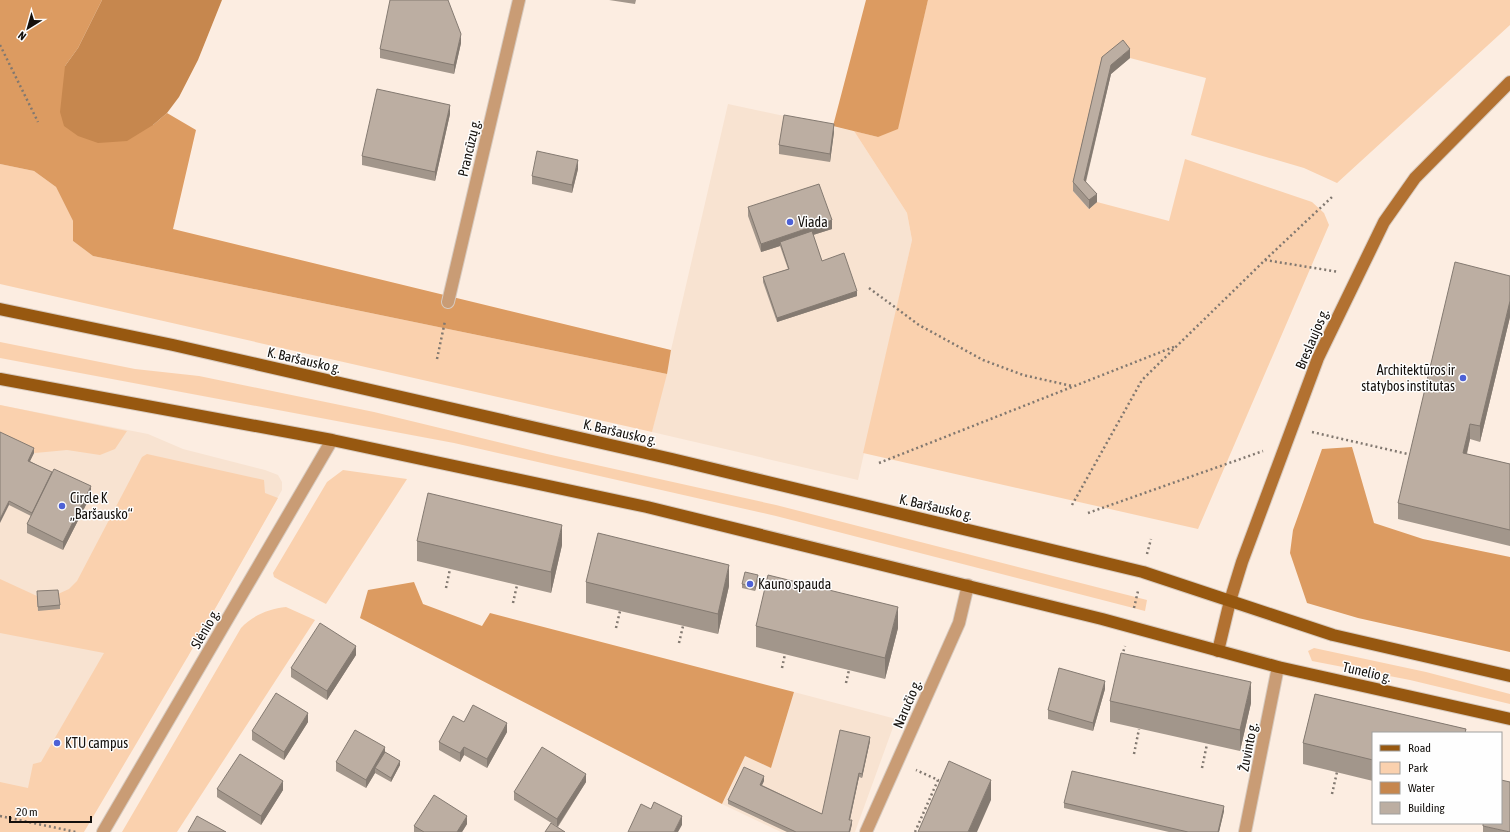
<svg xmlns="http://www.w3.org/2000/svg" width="1510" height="832" font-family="'Asap Condensed',sans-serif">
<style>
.built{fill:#f8e3d1}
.green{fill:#fad1ae}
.forest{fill:#dc9b61}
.water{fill:#c6874e}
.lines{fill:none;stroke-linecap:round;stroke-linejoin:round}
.street-casing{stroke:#d7cabf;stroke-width:14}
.secondary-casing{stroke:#d7cabf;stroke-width:14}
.primary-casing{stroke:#d7cabf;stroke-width:14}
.path{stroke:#817870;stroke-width:2.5;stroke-dasharray:2 3;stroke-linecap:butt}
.street{stroke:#c99c75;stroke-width:12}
.secondary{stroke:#b27131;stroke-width:12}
.primary{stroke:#975810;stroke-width:12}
.wall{fill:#a2968b}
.shaded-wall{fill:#847a71}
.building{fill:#bcaea2;stroke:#847a71}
.poi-dot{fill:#4d61d6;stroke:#fefefe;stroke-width:1.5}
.labels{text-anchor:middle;stroke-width:3;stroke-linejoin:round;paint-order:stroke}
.street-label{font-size:14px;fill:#14100c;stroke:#fefefe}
.poi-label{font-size:14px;fill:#14100c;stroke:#fefefe;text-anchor:start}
</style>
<rect width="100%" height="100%" fill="#fcede1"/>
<path class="built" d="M728,104l126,27 53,82 5,27 -54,240 -206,-48z
M0,405l148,29 35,15 82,21 13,5 4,7v8l-95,168 -23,-4 -164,178z
M794,692l102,27 -41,113h-74l-59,-28 23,-48 26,12z"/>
<path class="green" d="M928,0h582v25l-173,158 -33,-15 -113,-33 15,-57 -76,-20 -7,-10 -21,18 -29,125 16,18 8,-7 72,19 16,-62 127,43 12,11 5,12 -131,304 -335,-76 49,-213 -5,-27 -53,-82 24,6 36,-80z
M0,164l34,7 22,16 17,34v20l20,15 574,118 -15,58 -652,-148z
M0,342l135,27 64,7 175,36 173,42 229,51 371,95 -2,11 -369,-95 -322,-73 -454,-85z
M0,405l127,26 -12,18 -15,6 -33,-5 -32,3 -35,-17z
M147,454l117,26 1,13 13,5 -91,160 -103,174h-84v-50l28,6 5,-24 8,-2 63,-109 -104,-20v-54l37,17 1,15 20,-17 11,-5 8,-8 65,-124z
M343,470l64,9 -81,125 -45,-23 -7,-4 -1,-4 54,-91z
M286,607l29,13 -138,212h-55l119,-204c12,-13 28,-19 45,-21z
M1314,648l112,24 84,22v10l-100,-24 -98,-19 -4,-10z"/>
<path class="forest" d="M0,0h102l-24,48 -13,18 88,59 14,-12 29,17 -23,99 498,121 -4,24 -574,-118 -20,-15v-20l-17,-34 -22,-16 -34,-7z
M866,0h62l-30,129 -20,8 -45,-11z
M1352,447l22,76 49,16 87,18v95l-152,-34 -51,-15 -17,-50 3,-23 29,-81z
M414,582l9,22 59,22 8,-13 304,79 -23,76 -26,-12 -23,48 -362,-186 8,-28z"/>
<path class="water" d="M102,0h120l-24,60 -19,37 -12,16 -14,12 -26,16 -29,2 -20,-7 -14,-10 -4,-14 5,-46 13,-18z"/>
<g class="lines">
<defs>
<path id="street" d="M448,302l71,-302
M103,832l229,-392
M866,832l93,-209 9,-38
M1245,832l33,-165"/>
<path id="secondary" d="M1218,651l12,-50 12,-39 76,-204 66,-136 31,-44 95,-96"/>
<path id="primary" d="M0,309l173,36 499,114 471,113 190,63 177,41
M0,379l332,61 315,67 455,112 176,48 232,52"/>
</defs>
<use href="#street" class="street-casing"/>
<use href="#secondary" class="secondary-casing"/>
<use href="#primary" class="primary-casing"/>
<path class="path" d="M0,45l38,77
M1265,260l74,12
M869,288l50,37 64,35 40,15 49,11
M437,359l8,-38
M1312,432l100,23
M879,463l297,-117
M1072,505l70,-125 123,-120 67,-63
M1088,513l175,-62
M1147,554l4,-15
M446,588l4,-19
M513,603l4,-18
M1134,608l4,-17
M616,628l4,-17
M679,643l4,-17
M1122,656l3,-10
M782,668l3,-14
M846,683l3,-13
M1134,754l5,-25
M1202,768l5,-24
M1332,794l5,-22
M0,816l76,16
M915,832l23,-52 -22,-10"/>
<use href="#street" class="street"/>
<use href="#secondary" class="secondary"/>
<use href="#primary" class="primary"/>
</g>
<path class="wall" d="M609,0h27l-1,4z
M461,43l-7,31 -74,-16v-9z
M1102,57l28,1 -19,16 -25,108 11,20 -8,7 -16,-18v-9z
M450,114l-15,67 -73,-16v-9z
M834,132l-4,30 -51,-8v-9z
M578,169l-6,24 -40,-9v-8z
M748,207l84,22 -19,6 9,26 35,35 -80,26 -14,-40v-5l25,-8 -8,-23 -19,6 -13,-36z
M1510,276v41l-30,125 -10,-3 -3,15 43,10v82l-112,-27v-16z
M0,432l34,21 -4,8 61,34 -28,55 -36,-17v-9l4,-8 -22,-11z
M417,541l145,4 -11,48 -134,-32z
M758,580l-3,11 -13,-3v-4z
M586,582l143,4 -11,48 -132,-31z
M37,591l23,14v4l-22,2z
M756,626l142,2 -13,51 -129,-32z
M356,655l-29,45 -36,-23v-9z
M1105,689l-12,42 -45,-12v-9z
M1315,694l151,35v4h-93v48l-70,-17v-21z
M1110,701l141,2 -11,48 -130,-29z
M308,722l-24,38 -32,-20v-9z
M464,722l43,10 -20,36 -23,-13 -4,7 -21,-12v-8z
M870,741l-8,37 -3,-1 -9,43 2,4 -2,8h-63l-59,-28v-4l36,-19 -2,4 60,29z
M385,752l15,13 -9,17 -16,-9 -9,15 -30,-17v-9z
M586,782l-28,45 -44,-27v-8z
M217,789l66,1 -22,35 -44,-28z
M1064,803l160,8 -5,21h-50l-105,-24z
M467,824l-5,8h-48v-6z
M1483,826l27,6h-27z"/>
<path class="shaded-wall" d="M461,34v9l-7,31v-9z
M1130,49v9l-19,16 -27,114v-8l27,-115z
M450,105v9l-15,67v-9z
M834,124v8l-4,30v-8z
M578,160v9l-6,24v-8z
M1097,194v8l-8,7v-9z
M832,220v9l-51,16 -1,-3v4l-19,6v-8z
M857,291v5l-80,26v-4z
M1510,301v16l-30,125v-16z
M1470,424v15l-7,29v-15z
M34,448v5l-6,12v-4z
M91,486v9l-28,55v-8z
M9,501v4l-9,18v-4z
M562,525v20l-11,48v-21z
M729,565v21l-11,48v-20z
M758,575v5l-3,11v-4z
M898,607v21l-13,51v-21z
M356,646v9l-29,45v-9z
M1105,681v8l-12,42v-8z
M1251,682v21l-11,48v-21z
M308,713v9l-24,38v-8z
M507,723v9l-20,36v-9z
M870,737v4l-8,37v-4z
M385,747v9l-10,12v5l-9,15v-8z
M464,747v8l-4,7v-9z
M400,761v4l-9,17v-4z
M859,773v4l-10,47v-4z
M586,774v8l-29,45v-8z
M764,776v5l-4,8v-4z
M991,780v20l-14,32h-9z
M283,781v9l-22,35v-9z
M1224,806v5l-5,21h-1z
M467,816v8l-5,8h-5z
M682,816v9l-4,7h-4z
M852,820v4l-2,8h-1z"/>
<path class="building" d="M390,0h58l13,34 -7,31 -74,-16z
M1123,40l7,9 -19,16 -27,115 13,14 -8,6 -16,-18 29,-125z
M377,89l73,16 -15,67 -73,-16z
M784,115l50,9 -4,30 -51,-9z
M537,151l41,9 -6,25 -40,-9z
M819,184l13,36 -71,24 -13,-37z
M812,231l10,30 22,-8 13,38 -80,27 -14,-41 26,-8 -9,-27z
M1455,262l55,14v25l-30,125 -10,-2 -7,29 47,11v66l-112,-27z
M0,432l34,16 -6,13 24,11 -20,41 -23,-12 -9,18z
M54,469l37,17 -28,56 -36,-18z
M428,493l134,32 -11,47 -134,-31z
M598,533l131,32 -11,49 -132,-32z
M745,572l13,3 -3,12 -13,-3z
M768,575l130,32 -13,51 -129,-32z
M58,590l2,15 -22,2 -1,-16z
M320,623l36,23 -29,45 -36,-23z
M1121,653l130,29 -11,48 -130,-29z
M1059,668l46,13 -12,42 -45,-13z
M276,693l32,20 -24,39 -32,-21z
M1315,694l151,35 -1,4h-92v27l-70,-17z
M473,705l34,18 -20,36 -23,-12 -4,6 -21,-11 14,-26 11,6z
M355,730l30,17 -19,33 -30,-18z
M840,730l30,7 -8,37 -3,-1 -10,47h3l-3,12h-53l-68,-32 16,-33 20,9 -4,9 62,29z
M542,747l44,27 -29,45 -43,-27z
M385,752l15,9 -9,17 -16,-10z
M240,754l43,27 -22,35 -44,-27z
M949,761l42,19 -23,52h-50z
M1072,771l152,35 -6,26h-30l-124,-29z
M1501,780l9,2v50l-27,-6v-3h18z
M434,795l33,21 -10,16h-33l-10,-6z
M654,802l28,14 -8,16h-46l13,-28 10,5z
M197,816l29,16h-38z
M551,823l14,9h-20z"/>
<g class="poi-dot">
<circle cx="790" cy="222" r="4"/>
<circle cx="1463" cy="378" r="4"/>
<circle cx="62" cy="506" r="4"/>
<circle cx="750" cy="584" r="4"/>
<circle cx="57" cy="743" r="4"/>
</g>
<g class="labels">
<g class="street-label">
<text transform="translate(469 148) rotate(-77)" y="5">Prancūzų g.</text>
<text transform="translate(1312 339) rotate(-67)" y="5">Breslaujos g.</text>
<text transform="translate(304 360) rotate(13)" y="5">K. Baršausko g.</text>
<text transform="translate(620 432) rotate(13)" y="5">K. Baršausko g.</text>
<text transform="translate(936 507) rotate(13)" y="5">K. Baršausko g.</text>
<text transform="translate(205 629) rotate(-60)" y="5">Slėnio g.</text>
<text transform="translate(1367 672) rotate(13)" y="5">Tunelio g.</text>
<text transform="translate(907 704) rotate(-67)" y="5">Naručio g.</text>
<text transform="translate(1248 747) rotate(-79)" y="5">Žuvinto g.</text>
</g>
<g class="poi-label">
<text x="798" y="227">Viada</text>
<text x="1455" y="375" text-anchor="end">Architektūros ir<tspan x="1455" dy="16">statybos institutas</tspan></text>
<text x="70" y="503">Circle K<tspan x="70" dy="16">„Baršausko“</tspan></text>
<text x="758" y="589">Kauno spauda</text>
<text x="65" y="748">KTU campus</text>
</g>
</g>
<rect x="1372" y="732" width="130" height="92" fill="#fefefe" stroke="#a09f9d"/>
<rect x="1380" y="745" width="20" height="6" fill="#975810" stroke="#a09f9d"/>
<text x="1408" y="752" font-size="12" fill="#14100c">Road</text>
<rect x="1380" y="762" width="20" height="12" fill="#fad1ae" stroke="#a09f9d"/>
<text x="1408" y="772" font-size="12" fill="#14100c">Park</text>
<rect x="1380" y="782" width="20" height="12" fill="#c6874e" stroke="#a09f9d"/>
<text x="1408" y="792" font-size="12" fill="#14100c">Water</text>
<rect x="1380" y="802" width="20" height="12" fill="#bcaea2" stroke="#a09f9d"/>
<text x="1408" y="812" font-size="12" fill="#14100c">Building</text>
<g transform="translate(28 28) rotate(217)" stroke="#fefefe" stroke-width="3" paint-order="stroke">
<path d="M0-3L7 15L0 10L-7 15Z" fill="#14100c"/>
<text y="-6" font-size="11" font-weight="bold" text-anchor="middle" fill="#14100c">N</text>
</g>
<path d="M10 816v6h81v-6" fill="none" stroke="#14100c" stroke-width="2"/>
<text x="16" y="816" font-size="12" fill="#14100c" stroke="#fefefe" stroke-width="3" paint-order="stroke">20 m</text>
</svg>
